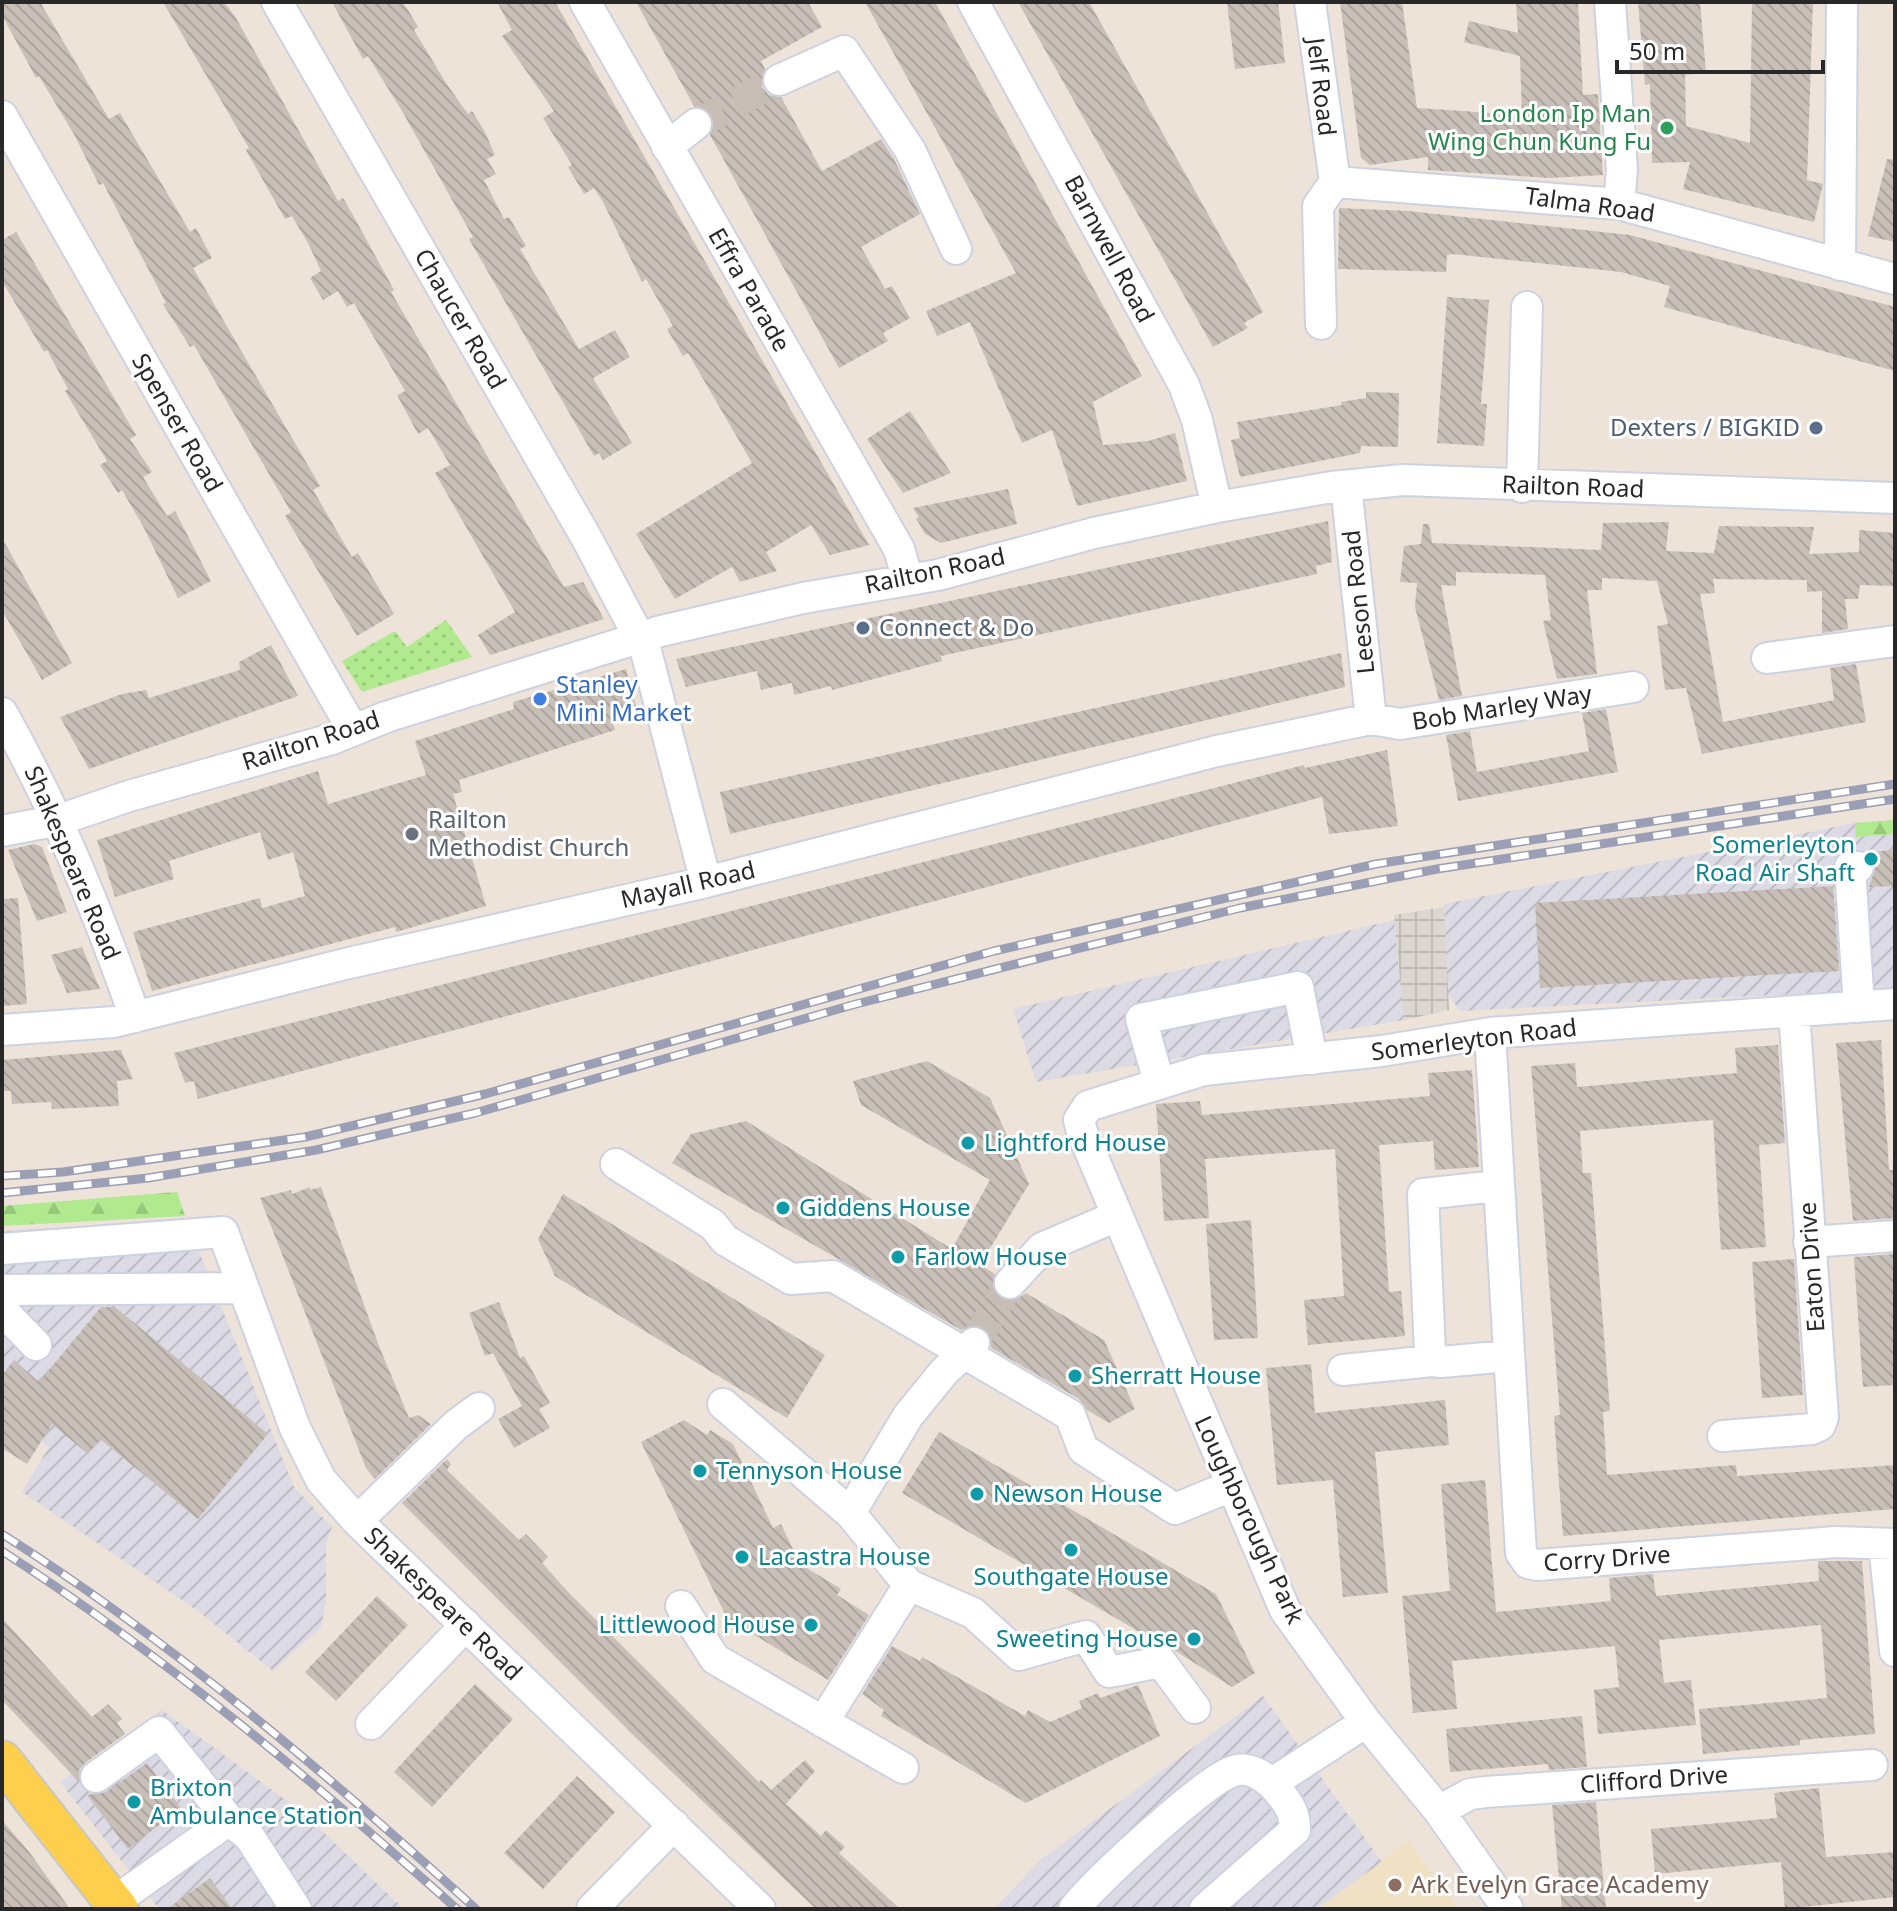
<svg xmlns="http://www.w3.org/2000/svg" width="1897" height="1911" font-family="'Noto Sans',sans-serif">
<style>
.industrial{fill:url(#industrial-furrows)}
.education{fill:#f0e1c5}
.forest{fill:url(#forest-firs)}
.park{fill:url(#park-dots)}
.plaza{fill:url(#plaza-grid)}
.building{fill:url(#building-back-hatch)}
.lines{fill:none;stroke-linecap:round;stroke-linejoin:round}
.minor-tunnel{stroke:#c6beb5;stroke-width:30;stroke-dasharray:30 15;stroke-linecap:butt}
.minor-casing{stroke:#cdd2e3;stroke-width:34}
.major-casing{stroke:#c7c7c7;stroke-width:42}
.minor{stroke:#fff;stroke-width:30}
.major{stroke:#fecf4c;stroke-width:38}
.rail-casing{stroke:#9b9fb5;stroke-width:9}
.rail{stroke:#fff;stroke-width:6;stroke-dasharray:18;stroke-linecap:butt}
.leisure-dot{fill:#2e9e5b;stroke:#fff;stroke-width:3}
.service-dot{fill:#5c6f8a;stroke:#fff;stroke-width:3}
.shop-dot{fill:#3f7fe0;stroke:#fff;stroke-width:3}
.worship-dot{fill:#6b7280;stroke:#fff;stroke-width:3}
.culture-dot{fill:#0f9aa8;stroke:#fff;stroke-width:3}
.education-dot{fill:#8d6e63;stroke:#fff;stroke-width:3}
.labels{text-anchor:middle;stroke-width:6;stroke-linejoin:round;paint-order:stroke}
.street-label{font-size:24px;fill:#282828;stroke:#fff}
.leisure-label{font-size:24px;fill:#27864d;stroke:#fff;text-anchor:end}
.service-label{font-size:24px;fill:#4e5e75;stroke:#fff;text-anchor:end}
.shop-label{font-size:24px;fill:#366cbe;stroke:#fff;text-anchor:start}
.worship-label{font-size:24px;fill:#5b616d;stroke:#fff;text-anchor:start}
.culture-label{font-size:24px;fill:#0d838f;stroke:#fff;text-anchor:start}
.education-label{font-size:24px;fill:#785e54;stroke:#fff;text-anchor:start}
</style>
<defs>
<pattern id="industrial-furrows" width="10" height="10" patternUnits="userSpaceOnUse" patternTransform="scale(2)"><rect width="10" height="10" fill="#dcdae4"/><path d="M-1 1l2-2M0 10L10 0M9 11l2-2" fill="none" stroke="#bdbbc4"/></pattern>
<pattern id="forest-firs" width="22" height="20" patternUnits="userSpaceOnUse" patternTransform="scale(2)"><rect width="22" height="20" fill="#b0e98e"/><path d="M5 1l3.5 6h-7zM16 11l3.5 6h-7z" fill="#97c87a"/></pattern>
<pattern id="park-dots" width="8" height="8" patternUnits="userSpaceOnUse" patternTransform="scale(2)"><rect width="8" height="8" fill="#b0e98e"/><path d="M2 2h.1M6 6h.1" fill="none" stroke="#97c87a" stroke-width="1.8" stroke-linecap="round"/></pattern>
<pattern id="plaza-grid" width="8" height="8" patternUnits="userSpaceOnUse" patternTransform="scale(2)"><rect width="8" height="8" fill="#dcd7d0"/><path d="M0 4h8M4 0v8" fill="none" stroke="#bdb9b3"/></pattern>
<pattern id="building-back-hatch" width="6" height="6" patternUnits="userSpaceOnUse" patternTransform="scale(2)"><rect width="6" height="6" fill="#c8c0b8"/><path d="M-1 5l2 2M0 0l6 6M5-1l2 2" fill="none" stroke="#aca59e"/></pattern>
</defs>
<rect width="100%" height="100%" fill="#ede3d8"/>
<path class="industrial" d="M1895,820v169l-435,22 -12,-17 -4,-90 411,-81z
M1394,920l10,100 -368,62 -23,-73z
M165,1222l33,27 96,238 38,40 -6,17v57l-5,26 -48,44 -75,-60 -176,-119 27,-45 -47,-33v-183z
M1263,1696l119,166 -65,47h-323l49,-51z
M162,1710l139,101 103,98h-245l-99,-127z"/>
<path class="education" d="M1407,1840l51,69h-141l65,-47z"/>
<path class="forest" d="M1895,820v14l-39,3 -1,-14z
M177,1192l8,24 -183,10v-20z"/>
<path class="park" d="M446,620l26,37 -110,35 -20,-31 53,-30 12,16z"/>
<path class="plaza" d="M1444,907l5,103 -45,10 -10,-105z"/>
<path class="building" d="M2,2h38l69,117 11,-6 70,119 6,-4 16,30 -19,10 127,218 -7,4 39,67 6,-4 36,61 -37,22 -72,-120 6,-4 -97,-167 -4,2 -27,-43 3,-1 -63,-120 -4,2 -24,-49 -36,-60 -3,2 -34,-63z
M163,2h61l12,16 102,183 5,-3 11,19 40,73 -3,2 173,295 19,-5 21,37 -114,36 -12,-20 37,-23 -80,-139 15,-8 -22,-37 -10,6 -21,-39 8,-4 -51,-88 -7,4 -9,-16 -15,9 -13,-22 11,-7 -13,-28 -16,-27 -7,3 -39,-69 3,-2z
M332,2h70l6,8 10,17 -4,3 32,53 22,31 4,-3 13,21 10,23 -8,4 9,15 -12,6 20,39 5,-2 17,29 -6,3 59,100 36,-19 15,27 -37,21 39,65 -29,17 -4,-7 -5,3 -125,-217 4,-2 -71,-126 -34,-55 -5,3z
M497,2h58l314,543 -39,10 -19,-30 -45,27 11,19 -37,11 -8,-15 -57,32 -39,-65 116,-71 -64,-110 -5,3 -16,-27 6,-3 -27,-47 -4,3 -39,-80 -9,-14 -10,6 -16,-27 4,-2 -29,-47 11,-7 -52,-75 10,-6z
M636,2h172l14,25 -61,34 4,8 -3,18 7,8 12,2 41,74 59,-32 13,20 26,55 -59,33 24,42 7,-3 18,32 -27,15 5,8 -49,27 -129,-233 4,-13 -4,-9 -16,-7z
M865,2h70l207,374 -49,26 10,43 45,-4 27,-8 12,48 -110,25 -25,-76 -30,13 -52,-121 -33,14 -11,-25 90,-38z
M1018,2h71l174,310 -19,11 4,5 -35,19z
M1227,2h51l7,61 -50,6z
M1340,2h62l15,106 105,7 -2,-59 -56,-14 5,-21 49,12 -2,-31h62l5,93 15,-1 5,81 -54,3 -121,-8v-13l-58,8 -9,-7z
M1638,2h62l6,71 -21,2 1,51 64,17 2,-141h61l-6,178 16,4 -9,38 -131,-33 7,-27 -38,1 -2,-79 -5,1z
M1887,159l8,1v82l-27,-6z
M1339,208l69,3 222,24 265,72v64l-231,-64 6,-21 -49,-14 -168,-18 -6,1 -1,17 -108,-3z
M16,232l120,203 -6,4 22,33 -9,5 24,39 8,-5 36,70 -33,17 -34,-70 -22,-38 -4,3 -18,-28 7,-4 -42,-70 3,-2 -21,-39 -3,2 -42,-71v-41z
M1447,297l42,3 -8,104h6l-3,42 -47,-3z
M1366,392l33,1 -1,54 -37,-1 -1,7 -120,24 -9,-37 9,-2 -3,-16 105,-17 -1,-3 25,-4z
M910,411l41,62 -48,20 -36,-54z
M1008,489l9,35 -76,19 -16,-9 -9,-16 3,-1 -6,-9z
M1328,521l4,41 -16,4 1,8 -376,82 1,5 -110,29 -1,-4 -37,9 -2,-12 -31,7 -4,-19 -71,16 -10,-28z
M1669,522l-3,29 48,2 5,-27 95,1 -5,27 50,-2v-22l36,3v53l-35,-1 -2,14h-13l3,30 -26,4v-42l-15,1v-12l-94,-1 2,14 -15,1 23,128 111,-22 -4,-32 26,-4 10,58 -164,32 -16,-66 -21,2 -8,-64 11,-2 -11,-43 -55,-3v12h-15l10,84 -40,5 -14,-58 8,-1 -6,-45 -89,-3v14l-15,-1 21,111 -23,4 -24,-93 2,-24 -17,-1 4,-36 17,-2 2,-20h6l3,19 169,7 2,-27z
M2,538l70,125 -30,17 -40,-70z
M271,645l27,51 -209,73 -29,-52 62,-23 24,-4 3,8 91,-28 -1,-8z
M1341,653l4,34 -615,147 -10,-42z
M626,669l10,37 -26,8 5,16 -156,50 3,12 -9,2 33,112 -90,26 -1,-5 -243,64 -19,-59 127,-34 2,10 43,-12 -12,-44 -25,8 -8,-28 -91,29 5,18 -59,18 -18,-57 221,-69 10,33 98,-29 -11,-34 99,-32 -1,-7z
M1606,709l12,63 -160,29 -12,-66 24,-4 7,41 112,-21 -7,-38z
M1387,750l11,76 -69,8 -7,-37 -1124,302 -4,-18 -9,2 -11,-30 1130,-288 1,3z
M34,844l8,3 25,65 -30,9 -29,-71z
M1895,850v36l-26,1 7,-21 -8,-14z
M1833,886l6,85 -299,17 -5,-85z
M18,898l9,106 -25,2v-107z
M82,947l18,42 -33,4 -16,-38z
M1881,1040l8,130h6v48l-42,3 -17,-178z
M1778,1045l7,98 -26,2 7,102 -45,3 -8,-130 -133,11 3,42h8l19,238 -7,1 4,63 129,-10 1,11 158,-11v44l-332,27 -9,-120 6,-1 -29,-349 44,-3 2,24 160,-14 -2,-25z
M121,1050l12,29 -16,2 2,25 -67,3 -1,-7 -39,2 -1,-13h-9v-31z
M927,1061l63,37 39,86 -49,81 15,9 -2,15 14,12 9,-1 10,-7 78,47 31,69 -26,14 -22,-13 -8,-11 -88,-51v-10l-11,-12 -19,4 -289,-167 19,-29 55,-13 206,128 38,-69 -129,-75 -8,-24z
M1472,1070l7,97 -44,3 -2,-29 -54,4 10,147 12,-1 4,45 -97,9 -4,-45 40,-4 -9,-147 -130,10 4,59 -45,3 -8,-117 44,-3 2,14 228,-19 -2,-23z
M310,1187v3l11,-3 58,159 30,72 9,-3 13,9 -56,55 -9,-11 -106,-270 31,-8 1,4z
M563,1194l262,161 -38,63 -232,-142 -17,-37z
M1251,1220l7,118 -44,2 -8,-116z
M1895,1254v131l-32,2 -9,-130z
M1794,1259l9,136 -41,3 -10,-136z
M499,1302l21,56 4,-2 26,47 -11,6 11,19 -36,20 -16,-29 24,-13 -29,-53 -8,3 -16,-43z
M101,1307h14l153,127 -70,85 -98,-80 -12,15 -36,-30 -25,40 -25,-16v-73l12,-15 25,22z
M1311,1364l4,49 130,-13 4,45 -74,7 13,141 -45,4 -10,-117 -56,5 -11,-117z
M684,1420l23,15 3,-5 23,14 40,84 8,-4 19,40 41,25 -4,6 32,20 -41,65 -101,-62 -86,-176z
M939,1432l277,162 39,79 -23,14 -64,-41 -8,-2 -258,-151z
M447,1459l4,5 -4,6 72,70 7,-6 22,23 -6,6 28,31 189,188 2,-2 10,10 34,-30 10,11 -29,33 35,32 5,-6 19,17 -6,6 61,56h-84l-185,-176 -229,-230z
M1485,1480l11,132 115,-11 -2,-23 44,-4 3,22 163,-15 -1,-20h44l13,173 -75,6v5l-97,9 -4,-45 128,-11 -6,-73 -162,15 5,43 27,-3 5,45 -98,9 -4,-44 25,-3 -4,-41 -163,15 5,48 -44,4 -11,-117 48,-5 -9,-107z
M377,1596l31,29 -72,76 -31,-29z
M2,1618l90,99 16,-13 14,15 -5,4 8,11 -40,29 -6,7v12l-77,-82z
M892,1646l28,15 2,-4 103,59 3,-6 22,12 32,-14 -3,-7 19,-8 2,5 38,-13 22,51 -134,67 -145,-87 3,-6 -22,-16z
M475,1684l38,35 -81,88 -38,-35z
M1582,1716l5,51 -38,3 -1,-6 -98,8 -4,-43z
M147,1763l34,45 -53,41 -41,-54 19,-3z
M577,1776l38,36 -72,77 -39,-36z
M1819,1788l7,69 69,-5v45l-110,12 -4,-47 -126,12 -4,-45 126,-11 -3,-25z
M1596,1802l10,107h-44l-10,-104z
M2,1820l28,33 40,56h-68z
M210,1878l22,31h-65z"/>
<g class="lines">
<path class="minor-tunnel" d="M696,124l83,-44
M974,1343l36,-60"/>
<defs>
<path id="minor" d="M277,2l309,535 53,100
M585,2l314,547 9,31
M973,2l211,383 13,35 20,87
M1310,2l25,180 284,22 276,75
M1610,2l12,168 -3,34
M779,80l65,-29 66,99 46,99
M2,116l351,614
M667,147l29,-23
M1840,265l2,-263
M1321,324l-3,-118 17,-24
M1346,486l25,233
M1522,487l5,-180
M642,636l64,246
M1767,658l128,-17
M2,713c55,97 96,199 133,304
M2,831l57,-11 70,-24 203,-57 54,-22 275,-86 142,-33 135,-23 156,-42 123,-26 115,-20 71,-7 492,18
M1858,867h-8l9,140
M2,1030l112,-8 231,-58 361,-82 511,-131 154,-32 29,5 233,-37
M1490,1033l31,520 7,10 9,2 299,-23 59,2
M1159,1082l-18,-63 157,-32 14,72
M616,1164l97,61 12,15 66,39 42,-3 237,139 13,34 92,60 56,-23
M1497,1186l-74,8 7,158 2,9 9,1 67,-6
M1809,1242l86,-6
M2,1249l221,-17 72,196 26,52 36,41 403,388
M1010,1283l32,-35 75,-32
M2,1290l240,-2
M2,1310l34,35
M974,1343l-31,30 -35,43 -58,97 59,72 64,28 46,42 67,-19 23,36 52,-10 34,46
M1343,1370l89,-9
M723,1404l127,109
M1723,1436l89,-7 8,-4 3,-8 -29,-405
M357,1521l99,-96 23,-17
M1884,1544l11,107
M681,1606l34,53 188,109
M823,1722l86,-137
M371,1724l95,-99
M96,1777l63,-45 70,88 20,16 47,73
M1272,1783l94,-61
M1439,1811l31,-17 16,-2 386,-27
M114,1902l115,-82
M592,1909l82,-84
M1074,1909c22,-28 127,-125 157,-137 18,-8 37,6 48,20 10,12 16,21 16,38l-90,79
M1508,1909l-69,-98 -73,-89 -81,-112 -203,-478 -3,-12 9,-14 116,-36 178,-19 108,-18 405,-29"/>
<path id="major" d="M2,1760l117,149"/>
</defs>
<use href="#minor" class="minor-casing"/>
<use href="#major" class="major-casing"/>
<use href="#minor" class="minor"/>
<use href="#major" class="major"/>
<defs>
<path id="rail" d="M2,1176l61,-4 242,-35 180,-43 509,-143 382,-87 519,-80
M2,1193l146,-15 168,-28 159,-37 381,-109 384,-96 197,-39 458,-70
M2,1534c171,108 325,240 474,375
M2,1551c163,105 310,229 455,358"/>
</defs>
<use href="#rail" class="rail-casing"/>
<use href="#rail" class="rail"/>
</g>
<circle class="leisure-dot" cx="1667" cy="128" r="8"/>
<g class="service-dot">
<circle cx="1816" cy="428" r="8"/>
<circle cx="863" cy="628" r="8"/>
</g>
<circle class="shop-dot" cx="540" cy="699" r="8"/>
<circle class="worship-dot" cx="412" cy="834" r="8"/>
<g class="culture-dot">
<circle cx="1871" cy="859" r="8"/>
<circle cx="968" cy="1143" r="8"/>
<circle cx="783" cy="1208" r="8"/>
<circle cx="898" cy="1257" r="8"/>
<circle cx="1075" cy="1376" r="8"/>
<circle cx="700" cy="1471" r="8"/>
<circle cx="977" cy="1494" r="8"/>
<circle cx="1071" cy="1550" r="8"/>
<circle cx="742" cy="1557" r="8"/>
<circle cx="811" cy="1625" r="8"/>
<circle cx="1194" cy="1639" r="8"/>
<circle cx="134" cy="1802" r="8"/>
</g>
<circle class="education-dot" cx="1395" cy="1885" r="8"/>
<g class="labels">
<g class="street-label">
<text transform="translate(1321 87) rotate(83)" y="8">Jelf Road</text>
<text transform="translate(1590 205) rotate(8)" y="8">Talma Road</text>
<text transform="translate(1109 249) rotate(62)" y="8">Barnwell Road</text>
<text transform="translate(749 290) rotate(60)" y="8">Effra Parade</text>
<text transform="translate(460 319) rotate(60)" y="8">Chaucer Road</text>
<text transform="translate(177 423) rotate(60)" y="8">Spenser Road</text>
<text transform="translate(1573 487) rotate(2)" y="8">Railton Road</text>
<text transform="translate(935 571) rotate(-12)" y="8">Railton Road</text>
<text transform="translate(1359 602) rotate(-96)" y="8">Leeson Road</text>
<text transform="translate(1502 708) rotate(-9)" y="8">Bob Marley Way</text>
<text transform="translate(311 741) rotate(-18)" y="8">Railton Road</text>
<text transform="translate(72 863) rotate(67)" y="8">Shakespeare Road</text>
<text transform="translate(688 885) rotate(-13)" y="8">Mayall Road</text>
<text transform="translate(1474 1040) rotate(-7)" y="8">Somerleyton Road</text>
<text transform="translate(1812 1267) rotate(-94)" y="8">Eaton Drive</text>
<text transform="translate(1249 1520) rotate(65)" y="8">Loughborough Park</text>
<text transform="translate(1607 1559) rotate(-4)" y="8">Corry Drive</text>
<text transform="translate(443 1604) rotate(44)" y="8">Shakespeare Road</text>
<text transform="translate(1654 1780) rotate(-4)" y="8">Clifford Drive</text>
</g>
<g class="leisure-label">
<text x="1651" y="122">London Ip Man<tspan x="1651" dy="28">Wing Chun Kung Fu</tspan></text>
</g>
<g class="service-label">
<text x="1800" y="436">Dexters / BIGKID</text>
<text x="879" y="636" text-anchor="start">Connect &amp; Do</text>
</g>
<g class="shop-label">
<text x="556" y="693">Stanley<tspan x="556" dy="28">Mini Market</tspan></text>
</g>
<g class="worship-label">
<text x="428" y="828">Railton<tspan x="428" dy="28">Methodist Church</tspan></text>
</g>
<g class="culture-label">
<text x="1855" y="853" text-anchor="end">Somerleyton<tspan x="1855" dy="28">Road Air Shaft</tspan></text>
<text x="984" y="1151">Lightford House</text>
<text x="799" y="1216">Giddens House</text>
<text x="914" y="1265">Farlow House</text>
<text x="1091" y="1384">Sherratt House</text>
<text x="716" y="1479">Tennyson House</text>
<text x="993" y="1502">Newson House</text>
<text x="758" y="1565">Lacastra House</text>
<text x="1071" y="1585" text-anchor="middle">Southgate House</text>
<text x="795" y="1633" text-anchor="end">Littlewood House</text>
<text x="1178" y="1647" text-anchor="end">Sweeting House</text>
<text x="150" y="1796">Brixton<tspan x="150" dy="28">Ambulance Station</tspan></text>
</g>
<g class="education-label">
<text x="1411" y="1893">Ark Evelyn Grace Academy</text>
</g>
</g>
<rect width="1897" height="1911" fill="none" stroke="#282828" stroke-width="8"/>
<path d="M1617 60v12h206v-12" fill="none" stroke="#282828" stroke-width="4"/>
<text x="1629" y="60" font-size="24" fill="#282828" stroke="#ffffff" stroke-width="6" paint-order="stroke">50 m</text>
</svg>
